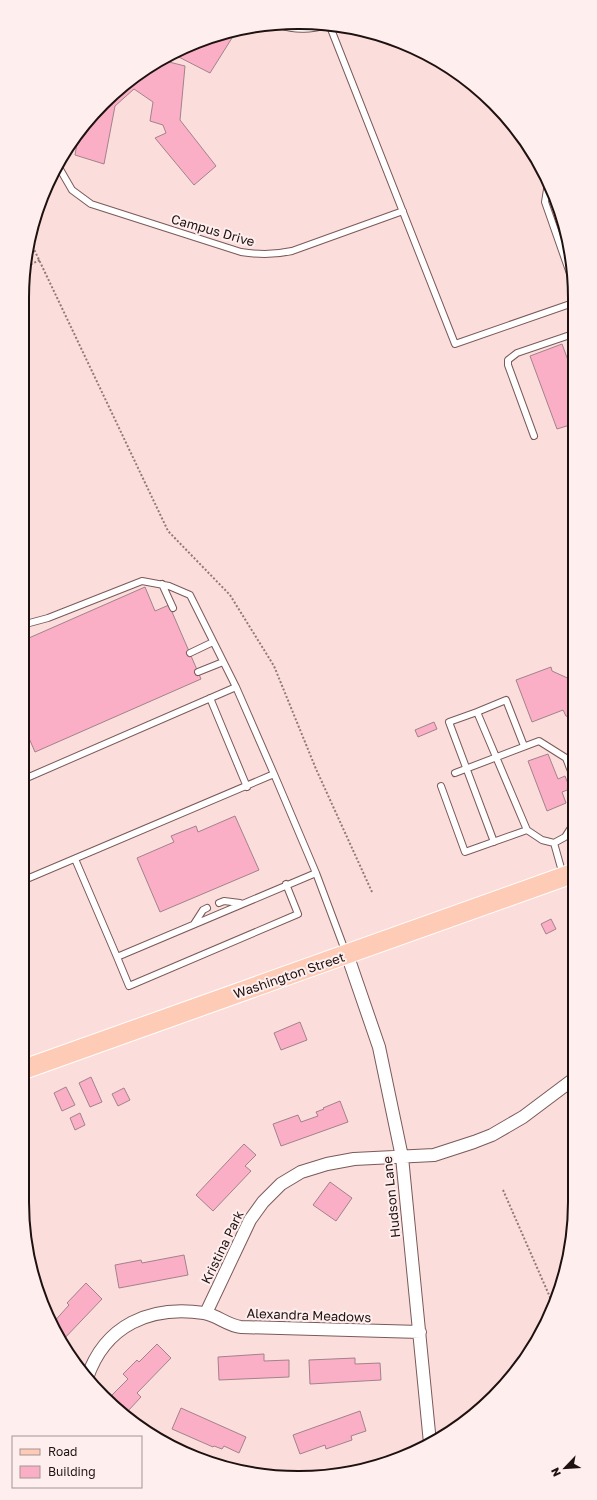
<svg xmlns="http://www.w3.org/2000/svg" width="597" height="1500" font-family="'Golos Text',sans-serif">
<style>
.building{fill:#fbafc6;stroke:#a2828b}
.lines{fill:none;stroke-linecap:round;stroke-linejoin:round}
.service-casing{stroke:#7a5a59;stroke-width:8}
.minor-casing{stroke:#7a5a59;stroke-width:14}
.primary-casing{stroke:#fff;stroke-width:21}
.path{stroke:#8f7a78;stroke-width:2;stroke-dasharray:2 2;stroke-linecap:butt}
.service{stroke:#fff;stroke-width:6}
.minor{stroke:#fff;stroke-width:12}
.primary{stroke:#fecbb6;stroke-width:19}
.labels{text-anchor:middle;stroke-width:4;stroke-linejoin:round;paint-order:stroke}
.street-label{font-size:13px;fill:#1e1211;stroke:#feeeed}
.rim{fill:none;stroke:#1e1211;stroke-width:2}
</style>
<rect width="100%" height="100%" fill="#fbdddb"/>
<path class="building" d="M237,30l-27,43 -39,-20 56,-22z
M171,53l-2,9 16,4 -5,54 36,46 -22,19 -39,-47 11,-5 -3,-8 -13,-4 3,-19 -19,-13 -19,17 -11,58 -29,-9 4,-23 11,-16 40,-37z
M562,344l11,30v50l-16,5 -27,-73z
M145,587l10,24 14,-6 32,74 -166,73 -13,-30v-81z
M551,667l1,4 22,10v39l-8,-4 -3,-6 -31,12 -16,-42z
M434,722l3,7 -19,8 -3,-7z
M548,754l10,25 7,-3 5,13 -8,3 4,11 -19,8 -19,-50z
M235,816l24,54 -99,42 -23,-54 37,-16 -3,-6 25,-10 2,6z
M551,919l5,10 -10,5 -5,-10z
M300,1022l7,18 -26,10 -7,-17z
M91,1077l11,25 -12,5 -11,-24z
M66,1087l9,18 -13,6 -8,-18z
M124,1088l6,12 -12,6 -6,-12z
M340,1101l8,21 -67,24 -8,-22 25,-9 3,7 17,-6 -2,-4 8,-3 -1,-1z
M80,1113l5,12 -10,5 -5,-12z
M244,1144l12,11 -11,11 6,5 -38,40 -17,-16z
M330,1182l22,16 -16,23 -23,-16z
M184,1255l4,20 -69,13 -4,-23 26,-5 1,3z
M86,1283l16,16 -41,43 -9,-18 17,-19 -2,-2z
M157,1344l14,14 -34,35 4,4 -14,15 -16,-16 17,-17 -5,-5 14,-14 2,2z
M264,1354v7l25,-1v17l-70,3 -1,-23z
M355,1358v6l25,-1 1,17 -71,4 -1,-24z
M181,1408l65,29 -7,16 -15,-7 -2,3 -8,-3 -1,1 -41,-18z
M360,1411l6,20 -15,5 1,4 -26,9 -1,-4 -25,9 -7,-19z"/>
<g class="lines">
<defs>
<path id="service" d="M278,23l1,2c18,6 32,4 50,0
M329,24l126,320 118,-41
M57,164l15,26 19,14 150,48c19,3 33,3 51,-1l111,-40
M548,183l-3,19 28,80
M534,436l-26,-71v-5l9,-7 56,-19
M162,584l11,24
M22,625l26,-7 94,-37 27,5 21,9 46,92 38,87 42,99 30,80
M190,653l23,-11
M198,672l25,-10
M210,698l37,89
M477,712l-28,10 45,120
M524,746l-18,-46 -29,12 50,118 15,10 12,3
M455,773l84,-32 27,17 8,21
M22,780l214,-93
M441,786l24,66 62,-22
M75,859l42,98 199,-84
M563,875l-9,-32 11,-6 9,-14
M22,881l252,-107
M219,903l5,-2 16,2
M194,924l9,-14 4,-2
M117,957l12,29 169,-72 -12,-30"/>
<path id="minor" d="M347,954l32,93 23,110 28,286
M206,1313l44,-93 13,-18 18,-18 20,-12 26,-8 27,-5 80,-4 40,-13 18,-7 31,-18 52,-39
M87,1378c18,-53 63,-73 117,-65 13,2 24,13 37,14 59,2 119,3 179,5
M353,1473v-1"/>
<path id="primary" d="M22,1070l552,-197"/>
</defs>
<use href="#service" class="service-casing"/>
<use href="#minor" class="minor-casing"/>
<use href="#primary" class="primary-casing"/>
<path class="path" d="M31,243l137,288 62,64 44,71 42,103 56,123
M27,266l13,-6
M503,1190l50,114"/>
<use href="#service" class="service"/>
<use href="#minor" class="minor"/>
<use href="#primary" class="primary"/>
</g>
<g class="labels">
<g class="street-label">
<text transform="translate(213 230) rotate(16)" y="5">Campus Drive</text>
<text transform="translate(289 975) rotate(-19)" y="5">Washington Street</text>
<text transform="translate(391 1197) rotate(-96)" y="5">Hudson Lane</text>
<text transform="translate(222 1247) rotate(-64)" y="5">Kristina Park</text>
<text transform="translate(309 1315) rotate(2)" y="5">Alexandra Meadows</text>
</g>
</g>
<path d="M0 0H597V1500H0ZM298 29H299A269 269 0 0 1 568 298V1202A269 269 0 0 1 299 1471H298A269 269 0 0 1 29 1202V298A269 269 0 0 1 298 29Z" fill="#feeeed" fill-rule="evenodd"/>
<path class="rim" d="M298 29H299A269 269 0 0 1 568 298V1202A269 269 0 0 1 299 1471H298A269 269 0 0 1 29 1202V298A269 269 0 0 1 298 29Z"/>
<rect x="12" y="1436" width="130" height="52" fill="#feeeed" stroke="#a49695"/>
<rect x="20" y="1449" width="20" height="6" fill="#fecbb6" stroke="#a49695"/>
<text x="48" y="1456" font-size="12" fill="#1e1211">Road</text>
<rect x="20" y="1466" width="20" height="12" fill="#fbafc6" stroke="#a49695"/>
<text x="48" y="1476" font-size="12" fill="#1e1211">Building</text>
<g transform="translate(565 1468) rotate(245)" stroke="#feeeed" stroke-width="3" paint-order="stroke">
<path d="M0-3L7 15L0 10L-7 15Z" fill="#1e1211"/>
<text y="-6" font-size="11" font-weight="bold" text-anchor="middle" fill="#1e1211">N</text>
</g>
</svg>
